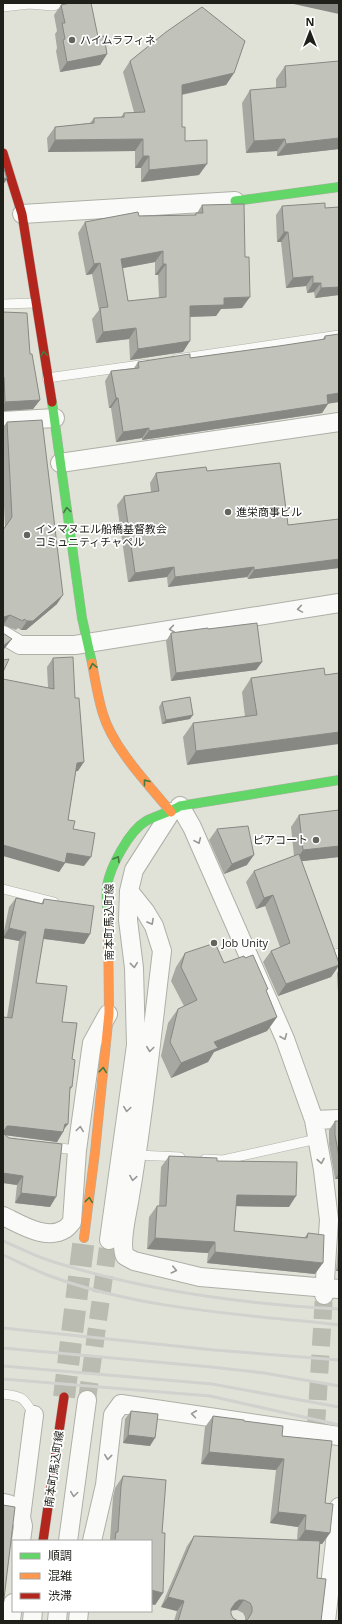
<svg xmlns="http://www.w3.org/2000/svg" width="342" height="1624" font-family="'Open Sans','Noto Sans JP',sans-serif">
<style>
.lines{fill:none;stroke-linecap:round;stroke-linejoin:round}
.street-tunnel{stroke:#babbb1;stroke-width:18;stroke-dasharray:18 9;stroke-linecap:butt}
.secondary-tunnel{stroke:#babbb1;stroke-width:22;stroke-dasharray:22 11;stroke-linecap:butt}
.lane-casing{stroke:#aeafa7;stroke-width:10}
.street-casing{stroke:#aeafa7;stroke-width:20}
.fast-casing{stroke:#aeafa7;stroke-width:10}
.slow-casing{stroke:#aeafa7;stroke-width:10}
.jam-casing{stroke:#aeafa7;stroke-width:10}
.lane{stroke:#fafbf9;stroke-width:9}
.street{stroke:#fafbf9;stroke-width:18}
.fast{stroke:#63d668;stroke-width:9}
.slow{stroke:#ff974d;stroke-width:9}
.jam{stroke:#b3261e;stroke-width:9}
.rail{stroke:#d1d1ce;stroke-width:3}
.wall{fill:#a6a8a1;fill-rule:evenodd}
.shaded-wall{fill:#878883}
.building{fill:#c1c3bb;stroke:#878883;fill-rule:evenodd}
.oneway{stroke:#417b40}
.oneway2{stroke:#979894}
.poi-dot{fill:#63645c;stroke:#fff;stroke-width:1.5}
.labels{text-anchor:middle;stroke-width:3.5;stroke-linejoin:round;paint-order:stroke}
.poi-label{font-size:11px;fill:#1f2019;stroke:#fff;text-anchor:start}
.street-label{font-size:11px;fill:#1f2019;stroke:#fff}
</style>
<rect width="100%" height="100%" fill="#e1e2d7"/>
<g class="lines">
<path class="street-tunnel" d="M87,1400l22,-160
M316,1427l8,-132"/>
<path class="secondary-tunnel" d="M64,1397l20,-159"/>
<defs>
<path id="lane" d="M3,7l26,-3 24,2 11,-3
M3,304l33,-1
M177,359l162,-24
M47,378l100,-14
M3,889l51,13
M335,954l4,-1
M51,1147l26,3
M137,1155l43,2
M205,1159l18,1 94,-21
M3,1394c20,2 21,4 31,21"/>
<path id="street" d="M22,214l213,-13
M3,421l52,-3
M60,463l279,-41
M3,635l17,10h55l264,-42
M180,806l12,21 93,212 29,81 9,50 6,50 -5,75
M129,891l16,20 9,15 8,25c-10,82 -18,164 -32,245 -2,15 -11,47 -5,60l9,5 66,16 139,12
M314,1120l25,-1
M3,1216c17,8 43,25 62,13 2,-1 5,-5 7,-7l5,-72 15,-107 16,-29
M109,1240l27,-195 -2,-77 -6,-48 1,-29 5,-21 37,-58
M3,1503c10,1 13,6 18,14
M21,1541l2,-15 -2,-9 13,-102
M68,1541l19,-141
M92,1541l13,-56 8,-70 8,-11 218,32
M11,1621l2,-18
M32,1621l1,-10
M57,1621l1,-10
M78,1621l1,-10
M326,1621l13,-114"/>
<path id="fast" d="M235,201l104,-14
M52,402l30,216 10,45
M108,920c-1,-11 -2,-23 -1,-34 3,-19 22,-55 39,-65 11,-6 23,-8 34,-15l159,-26"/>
<path id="slow" d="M92,663c3,17 6,35 11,51 10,34 46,71 68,98
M84,1238l11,-86 14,-139 -1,-93"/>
<path id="jam" d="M3,153l19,61 30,188
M43,1541l21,-144"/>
</defs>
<use href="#lane" class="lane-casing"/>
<use href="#street" class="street-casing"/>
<use href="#fast" class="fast-casing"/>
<use href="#slow" class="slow-casing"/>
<use href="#jam" class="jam-casing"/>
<use href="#lane" class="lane"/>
<use href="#street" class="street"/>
<use href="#fast" class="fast"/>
<use href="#slow" class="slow"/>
<use href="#jam" class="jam"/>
<path class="rail" d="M3,1241c17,7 33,16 51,21 92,29 188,42 285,47
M3,1255c16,7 31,15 47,21 92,34 193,38 289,49
M3,1328l211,22 125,10
M3,1348l208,19 53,6 75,13
M3,1366l209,18 127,23
M3,1379l207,17 129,29"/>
</g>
<path class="wall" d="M61,5l37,32 9,17 -7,11 -40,7 -4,-21 1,-3 -2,-14 2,-3 -3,-16z
M130,61l104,12 -8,12 -44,10v32l3,14 14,34 -58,7v-14h-6v-17l-87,1 -1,-14 8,-11 35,-4 4,-5 27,-1 3,-4 10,-1 -11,-40z
M285,66l54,83 -62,7v-5l-31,2 -4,-50 8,-13 26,-2v-9z
M202,205l40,103 -21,1 -5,7 -26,1 -7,35 -53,8 -1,-21 -33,4 -4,-24 7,-9 -7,-36 -6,1 -8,-42 7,-11 54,-6 55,-1 2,-2h1zM155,262v13h3l1,23 -31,3 -6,-33z
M282,206l43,2 14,-1v88l-24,3 -1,-6 -7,1 -1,-7 -20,2 -5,-46h-4l-1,-27z
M3,312l27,42 10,46 -7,9 -30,2z
M325,336l14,66 -11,1 -6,10 -180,27v-2l-26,4 -5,-34h-2l-4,-27 6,-10 23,-3 4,-6 52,-4 89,-12 43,-6z
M7,422l50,182 -31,26h-5l-3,-2 -2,2 -13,-5 2,-99 -2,-40v-59z
M207,471l81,54 51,-6v49l-91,11 -1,-2 -79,10 -1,-10 -39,5 -11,-77 7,-9 27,-4 -1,-9 6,-10z
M171,633l91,29 -6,8 -85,11 -5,-40z
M53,658l25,113h-2l-8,49 5,9 11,37 -19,-3 -6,9 -11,-184 -1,-21z
M325,675l-138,90 -4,-28 10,-14 52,-6 -3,-25 9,-14z
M162,702l28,17 -28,5 -3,-17z
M299,815l40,42 -38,4 38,102v3l-8,11 -53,19 -15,-34 8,-11 9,-4 -15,-41 -9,3 -10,-27 8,-11 40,-15 -3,-29z
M217,829l30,36 -23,9 -15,-34z
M16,898l25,6 3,-5 46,35 -6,10 -41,-5 -7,44 26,39 10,37v28l-2,3 -7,42 -6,10 -52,-7 45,72 -35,-4 2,-18 -14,-2v-166h4l12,-76 -16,-3v-2l6,-29z
M185,953l39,10 21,-5 21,33 11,26 -10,14 -53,21 -6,10 -37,16 -10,-22 7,-33 10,-14 6,-3 -13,-25 5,-14z
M339,970v43l-2,-40z
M335,1121h4v58h-4l-6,-35v-14z
M169,1156l48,5 72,46 -53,-1 -2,25 70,7 4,-5 7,41 -108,-11 1,-10 -61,-4 2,-32 8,-11h2l2,-39z
M339,1247v24h-3l2,-22z
M131,1411l19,35 -27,-3 2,-24z
M213,1416l31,5 38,15 43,67 5,30 -8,11h-2l-3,34 -72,42v-3l-2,-4 -6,-3 -6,1v3l2,4 5,3h-64l3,-10 -16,-4 26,-61 7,-10 103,4 1,-13 -28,-4 6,-53 -75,-6 4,-37z
M123,1476l39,57 1,60 -8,12 -4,-1v-63h-42l1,-1 3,-43 2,-9z"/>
<path class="shaded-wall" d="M289,3h50v11z
M107,54l-7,11 -40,7 7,-10z
M234,73l-8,12 -52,11 8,-11z
M339,138v11l-62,7 9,-12z
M143,139l-8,12 -87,1 7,-12z
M285,139l-8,12 -31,2 8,-12z
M143,156h6l-8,12h-6z
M207,164l-8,11 -58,7 8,-12z
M3,178l4,1 -4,6z
M284,232h4l-7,10h-4z
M163,251l-8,11 -42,8 8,-11z
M100,263l-8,11 -6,1 8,-11z
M163,264h3l-8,11h-3z
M313,276l-7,10 -20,2 7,-10z
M313,283h8l-7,9 -7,1z
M339,287v8l-24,3 6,-10z
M250,297l-8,11 -21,1 -5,7 -34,1 8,-11 34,-8z
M136,328l-7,11 -33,4 7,-11z
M190,341l-7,11 -53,8 8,-11z
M339,393v9l-19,3 7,-10z
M116,398h2l-7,10h-2z
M40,400l-7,9 -30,2v-5l2,-4z
M328,404l-6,9 -180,27 7,-9z
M149,428l-7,10 -26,4 7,-10z
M339,559v9l-91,11 6,-9z
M174,567l-7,10 -39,5 7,-9z
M254,567l-7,10 -79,10 7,-10z
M63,595l-6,9 -31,26h-5l6,-9z
M10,615l-7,10v-7l1,-1z
M12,639l-7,9 -2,2v-4z
M262,662l-6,8 -85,11 5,-8z
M193,715l-3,4 -28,5 4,-4z
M339,732v12l-152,21 9,-14z
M84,762l-6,9 -7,1 6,-9z
M3,845l64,8 24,4 -7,9 -21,-4 2,1 -6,9 -56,-16z
M339,846v11l-44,5 8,-12z
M254,855l-7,10 -23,9 8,-10z
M273,895l-8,11 -9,3 8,-11z
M9,928l17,4 -7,9 -16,-3z
M45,929l45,5 -6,10 -46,-6z
M339,965l-8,12 -53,19 8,-12z
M277,1017l-10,14 -53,21 -6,10 -37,16 10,-15 33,-21z
M65,1124h3l-6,8h1l-6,10 -53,-7 -1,-3 4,-6h3z
M3,1173l20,3 -6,9 -14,-2z
M339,1173v6h-4z
M21,1193l35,4 -6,10 -35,-4z
M237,1195l59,1 -7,11 -59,-1z
M155,1238l60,4 -7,11 -61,-4z
M215,1252l108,11 -8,11 -108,-11z
M339,1267v4h-3z
M128,1435l27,3 -5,8 -27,-3z
M209,1452l75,7 -8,11 -75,-6z
M278,1512l28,3 -8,12 -28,-4z
M305,1530l25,3 -8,11 -25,-2z
M151,1590l12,3 -8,12 -4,-1z
M168,1597l16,4 -7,10 -16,-4z
M239,1600h5l-7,10h-5l-4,3 7,-10z"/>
<path class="building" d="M70,3h21l7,34 6,-1 3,18 -40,8 -4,-22 2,-1 -3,-16h3l-4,-18z
M202,7l43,34 -11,32 -52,12v42h3v14l22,-1v24l-58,6v-14h-6v-17l-88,1v-13l39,-4v-5l30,-1v-4l21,-1 -15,-51 36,-29z
M339,61v77l-53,6 -1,-5 -31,2 -4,-51 36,-3 -1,-21z
M3,165l4,14 -4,-1z
M325,203v5l14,-1v80l-18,1v-5h-8v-7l-20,2 -5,-46h-4l-2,-26z
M244,204l1,53h4l1,40 -26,1v7l-34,1v35l-52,8 -2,-21 -33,4 -3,-24 8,-1 -8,-44 -6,1 -9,-42 53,-10 1,4 57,-1v-2h7l-1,-8zM163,251v13h3v33l-38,4 -7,-42z
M3,312l24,1 3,41h2l8,46 -35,2 -1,-25h-1z
M339,334v59l-12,2 1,9 -179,27v-3l-26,4 -5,-34h-2l-5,-27 28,-3 -1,-6 52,-8v4l89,-12 46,-7v-3z
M42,420l21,175 -30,26h-6l-3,-2 -1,2 -13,-6 -6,2 -1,1v-88l9,-13 -5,-95z
M280,463l8,62 51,-6v40l-85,11v-3l-79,10 -1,-10 -39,6 -11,-77 35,-5 -3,-18 50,-6 1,4z
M257,623l5,39 -86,11 -5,-40 37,-5v1z
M3,633l9,6 -9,7z
M73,657l2,41h4l5,64 -7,1 -9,57 7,1 -2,8 22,4 -4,24 -24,-4 -2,10 -62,-18v-166l51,10 -1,-31z
M9,659l-6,13v-12z
M324,668l1,7 14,-2v59l-143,19 -3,-28 64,-8 -6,-37z
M190,697l3,18 -27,5 -4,-18z
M339,810v36l-36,4 -4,-35z
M248,826l6,29 -22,9 -15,-35z
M299,854l40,109v2l-53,19 -15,-33 19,-8 -17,-48 -9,3 -10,-27z
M16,898l27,6 1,-5 50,7 -4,28 -45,-5 -9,54 31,3 -5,36 15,1 -5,36 3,1 -3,27h-2l-2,37h-3l-2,8 -53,-6h-3l-3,5v3l5,4 53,6 -6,53 -35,-4 2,-17 -20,-3v-156l9,1 14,-86 -17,-4z
M215,943l9,20 20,-7 1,2 8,-3 15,34 -2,1 11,27 -63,25 4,6 -37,15 -11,-21 8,-33 19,-9 -16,-33 4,-14z
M335,1121h4v36l-4,-22z
M169,1156l48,2v3l80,1 -1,34 -59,-1 -3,36 73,7 1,-5 16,2 -1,28 -108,-11v-10l-60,-4 2,-32h9z
M131,1411l27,3 -3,24 -27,-3z
M213,1416l31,4v1l39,5 -1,10 50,5 -7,62 8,1 -3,29 -25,-3 1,-15 -28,-3 6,-53 -75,-7z
M123,1476l43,4 -4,53h3l-2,60 -12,-3v-49h-36l1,-9h2l3,-46z
M3,1505l12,2 -12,100z
M194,1536l126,5 -3,37 9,1 -5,42h-77l4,-2 4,-7v-5l-2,-4 -6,-3h-5l-4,3 -4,6v5l2,4 5,3h-60l6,-20 -16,-4z"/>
<defs><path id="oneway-chevron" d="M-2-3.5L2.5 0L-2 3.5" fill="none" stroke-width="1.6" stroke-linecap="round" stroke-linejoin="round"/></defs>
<g class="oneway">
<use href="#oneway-chevron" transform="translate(44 354) rotate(-98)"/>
<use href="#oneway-chevron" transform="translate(67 510) rotate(-98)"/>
<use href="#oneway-chevron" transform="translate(93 666) rotate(-102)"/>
<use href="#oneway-chevron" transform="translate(146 782) rotate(-128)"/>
<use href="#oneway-chevron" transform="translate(117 859) rotate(-59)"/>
<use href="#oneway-chevron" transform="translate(103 1070) rotate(-84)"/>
<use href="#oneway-chevron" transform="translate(89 1200) rotate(-83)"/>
</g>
<g class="oneway2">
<use href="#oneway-chevron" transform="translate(300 609) rotate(171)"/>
<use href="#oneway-chevron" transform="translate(172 629) rotate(171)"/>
<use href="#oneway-chevron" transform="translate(198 841) rotate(66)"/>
<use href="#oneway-chevron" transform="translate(151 922) rotate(61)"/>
<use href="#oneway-chevron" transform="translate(134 965) rotate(84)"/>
<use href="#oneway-chevron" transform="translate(284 1037) rotate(68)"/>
<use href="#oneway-chevron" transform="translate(150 1049) rotate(97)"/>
<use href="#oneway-chevron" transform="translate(127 1109) rotate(98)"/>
<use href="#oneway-chevron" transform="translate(80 1129) rotate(-82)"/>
<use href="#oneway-chevron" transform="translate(321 1161) rotate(80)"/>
<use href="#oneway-chevron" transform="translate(133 1178) rotate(99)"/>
<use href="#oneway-chevron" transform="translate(174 1270) rotate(13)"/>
<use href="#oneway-chevron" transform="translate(194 1414) rotate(-172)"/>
<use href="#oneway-chevron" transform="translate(108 1457) rotate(96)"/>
<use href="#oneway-chevron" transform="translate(74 1494) rotate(98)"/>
</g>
<g class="poi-dot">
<circle cx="72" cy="40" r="4"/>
<circle cx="228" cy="512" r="4"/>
<circle cx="27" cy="535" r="4"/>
<circle cx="316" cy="840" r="4"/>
<circle cx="214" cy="943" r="4"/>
</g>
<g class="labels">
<g class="poi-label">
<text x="80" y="44">ハイムラフィネ</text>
<text x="236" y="516">進栄商事ビル</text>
<text x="35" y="533">インマヌエル船橋基督教会<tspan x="35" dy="13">コミュニティチャペル</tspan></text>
<text x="308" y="844" text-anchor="end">ピアコート</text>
<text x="222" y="947">Job Unity</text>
</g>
<g class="street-label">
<text transform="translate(109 922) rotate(-90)" y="4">南本町馬込町線</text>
<text transform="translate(54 1469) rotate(-82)" y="4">南本町馬込町線</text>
</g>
</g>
<rect width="342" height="1624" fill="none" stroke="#1f2019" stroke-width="8"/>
<rect x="12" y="1540" width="140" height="72" fill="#ffffff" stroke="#a5a6a3"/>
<rect x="20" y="1553" width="20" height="6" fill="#63d668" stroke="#a5a6a3"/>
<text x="48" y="1560" font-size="12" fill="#1f2019">順調</text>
<rect x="20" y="1573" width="20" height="6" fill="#ff974d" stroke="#a5a6a3"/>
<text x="48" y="1580" font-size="12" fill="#1f2019">混雑</text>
<rect x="20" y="1593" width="20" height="6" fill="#b3261e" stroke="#a5a6a3"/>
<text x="48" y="1600" font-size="12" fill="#1f2019">渋滞</text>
<g transform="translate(310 32)" stroke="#ffffff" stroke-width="3" paint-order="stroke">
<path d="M0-3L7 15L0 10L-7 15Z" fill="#1f2019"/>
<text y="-6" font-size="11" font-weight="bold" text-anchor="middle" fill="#1f2019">N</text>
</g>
</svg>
